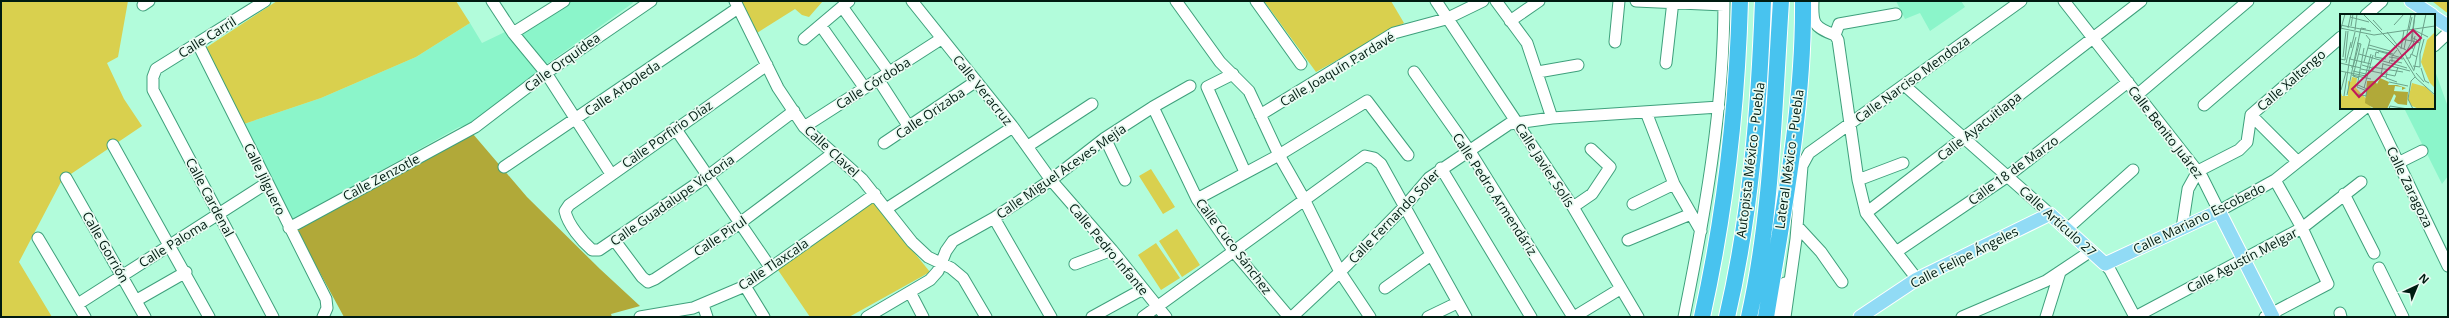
<svg xmlns="http://www.w3.org/2000/svg" width="2449" height="318" font-family="'Open Sans',sans-serif">
<style>
.built{fill:#8bf5ca}
.green{fill:#d9d04e}
.forest{fill:#b1a939}
.lines{fill:none;stroke-linecap:round;stroke-linejoin:round}
.minor-casing{stroke:#3fa07c;stroke-width:13}
.major-casing{stroke:#fff;stroke-width:15}
.highway-casing{stroke:#fff;stroke-width:18}
.minor{stroke:#fff;stroke-width:11}
.major{stroke:#91dbf5;stroke-width:13}
.highway{stroke:#48c3ef;stroke-width:16}
.labels{text-anchor:middle;stroke-width:3.5;stroke-linejoin:round;paint-order:stroke}
.street-label{font-size:13px;fill:#001b11;stroke:#e9fbf2}
.inset-road{fill:none;stroke:#6ba28a;stroke-width:1}
.view{fill:#c2185b;fill-opacity:0.15;stroke:#c2185b;stroke-width:2}
.inset-edge{fill:none;stroke:#001b11;stroke-width:2}
</style>
<rect width="100%" height="100%" fill="#b2fcdb"/>
<path class="built" d="M569,1h63l1,2 -89,63 -25,-31z
M1896,1h65l4,6 -35,24 -10,-18 -15,6z
M470,23l12,20 25,-12 39,45 -71,49 -16,2 -167,93 -48,-96 77,-26 95,-41z
M2434,68l14,39v69l-6,8 -38,-76h30z"/>
<path class="green" d="M1,1h127l-10,56 -11,6 17,36 18,27 -80,54 -43,82 33,55h-51z
M277,1h179l14,22 -54,34 -95,41 -77,26 -40,-75z
M741,1h82l-14,16 -7,-2 -7,-6 -38,24z
M1264,1h127l13,22 -88,49z
M2432,1h16v12l-2,-1z
M1151,169l24,38 -12,7 -24,-38z
M873,202l57,70 -81,45h-39l-32,-47z
M1177,229l23,36 -18,12 -23,-36z
M1156,243l24,35 -19,12 -23,-35z"/>
<path class="forest" d="M473,134l54,63 73,72 40,37 -29,8 1,3h-268l-48,-88z"/>
<g class="lines">
<defs>
<path id="minor" d="M265,1l-109,68 -3,8v13l120,227
M492,1l21,32 33,40 65,101
M735,1l43,87 26,39 58,52 50,63 16,15 23,11 12,10 23,39
M912,1l101,126 38,53 61,70 54,67
M1176,1l44,61 29,29 30,64 25,44 36,73 30,45
M1256,1l45,63
M1436,1l137,206 65,110
M1496,1l31,42 25,75
M1636,1l88,4
M1813,1c-1,22 0,26 22,34
M2064,1l138,176 17,34 56,-31 90,-72
M143,5l6,-4
M843,8l46,64
M2366,15l16,-14
M1510,21l29,-20
M821,26l43,61
M513,33l51,-32
M1835,35l3,5 20,140 8,33 51,66
M1835,35l4,-11 57,-10
M804,39l45,-38
M1615,42l4,-41
M198,44l128,255 1,9 -4,9
M2434,46l14,-13
M1666,63l7,-62
M767,65l-198,140 -4,6c3,14 17,30 27,39h7l109,-74 86,-65
M1414,72l55,78 104,167
M1538,72l40,-7
M1233,74l-26,13 38,85
M878,79l31,48
M1904,85l146,129
M2137,95l111,-94
M2204,105l121,-104
M1153,107l44,92 38,54 54,64
M2372,108l76,158
M1646,112l28,72 27,47
M1260,115l134,-82 52,-14 37,-18
M2251,115l46,46
M804,127l137,-88
M675,128l95,139
M1105,138l20,42
M884,143l91,-61
M113,145l96,172
M1028,146l64,-42
M2398,163l24,-12
M504,167l234,-159
M1441,168l90,149
M66,178l79,139
M1858,180l45,-17
M2344,194l30,59
M1197,199l82,-44 88,-54 41,54
M1633,204l41,-20
M1573,207l19,-13 18,-27 -19,-18
M886,209l127,-82
M1866,213l275,-212
M994,218l57,99
M1797,226l24,26 21,30
M289,228l186,-101 71,-54 105,-72
M2182,228l6,-39 10,-18 41,-21 8,-8 4,-27 90,-78
M2067,229l66,-59
M38,238l47,79
M1628,240l63,-26
M615,241l27,36 6,5 7,-3 85,-56 92,-69
M1896,252l112,-76 120,-94
M1075,264l37,-14
M2105,264l5,6 25,47
M2379,268l24,49
M745,286l19,31
M1385,288l46,-33
M910,292l13,25
M137,300l49,-28
M78,304l189,-121
M703,305l4,12
M2340,313l1,4
M640,317l53,-9 52,-22 130,-92
M867,317l63,-37 8,-9 8,-20 7,-10 41,-23 57,-38 54,-42 48,-31 37,-21
M1092,317l51,-28
M1143,317l222,-161 9,2 7,6 85,153
M1292,317l48,-45 65,-66 24,-28 80,-54 43,-6 167,-11
M1428,317l29,-14
M1574,317l46,-28
M1684,317c21,-104 40,-209 40,-316
M1776,317l9,-34
M1785,317l11,-78 6,-73 7,-13 212,-152
M1962,317l84,-36 45,-30
M2046,317l14,-45
M2135,317l167,-89 59,-46
M2265,317l63,-33 -26,-56 -27,-48"/>
<path id="major" d="M2411,1l21,14
M2434,17l14,9
M1860,317l57,-38 133,-65 55,50 114,-53 54,106"/>
<path id="highway" d="M1702,317c23,-103 35,-210 38,-316
M1727,317c24,-103 32,-210 36,-316
M1749,317c23,-103 25,-211 32,-316
M1766,317c17,-104 38,-210 37,-316"/>
</defs>
<use href="#minor" class="minor-casing"/>
<use href="#major" class="major-casing"/>
<use href="#highway" class="highway-casing"/>
<use href="#minor" class="minor"/>
<use href="#major" class="major"/>
<use href="#highway" class="highway"/>
</g>
<g class="labels">
<g class="street-label">
<text transform="translate(207 37) rotate(-32)" y="5">Calle Carril</text>
<text transform="translate(562 62) rotate(-36)" y="5">Calle Orquídea</text>
<text transform="translate(1337 69) rotate(-31)" y="5">Calle Joaquín Pardavé</text>
<text transform="translate(1912 79) rotate(-36)" y="5">Calle Narciso Mendoza</text>
<text transform="translate(2291 80) rotate(-41)" y="5">Calle Xaltengo</text>
<text transform="translate(873 83) rotate(-32)" y="5">Calle Córdoba</text>
<text transform="translate(622 88) rotate(-34)" y="5">Calle Arboleda</text>
<text transform="translate(983 90) rotate(51)" y="5">Calle Veracruz</text>
<text transform="translate(930 113) rotate(-34)" y="5">Calle Orizaba</text>
<text transform="translate(1979 126) rotate(-38)" y="5">Calle Ayacuitlapa</text>
<text transform="translate(2166 132) rotate(52)" y="5">Calle Benito Juárez</text>
<text transform="translate(667 134) rotate(-35)" y="5">Calle Porfirio Díaz</text>
<text transform="translate(832 151) rotate(43)" y="5">Calle Clavel</text>
<text transform="translate(1789 159) rotate(-82)" y="5">Lateral México - Puebla</text>
<text transform="translate(1750 160) rotate(-83)" y="5">Autopista México - Puebla</text>
<text transform="translate(1545 165) rotate(57)" y="5">Calle Javier Solís</text>
<text transform="translate(2013 170) rotate(-36)" y="5">Calle 18 de Marzo</text>
<text transform="translate(1061 171) rotate(-35)" y="5">Calle Miguel Aceves Mejía</text>
<text transform="translate(381 177) rotate(-28)" y="5">Calle Zenzotle</text>
<text transform="translate(265 179) rotate(64)" y="5">Calle Jilguero</text>
<text transform="translate(2410 187) rotate(64)" y="5">Calle Zaragoza</text>
<text transform="translate(1495 194) rotate(57)" y="5">Calle Pedro Armendáriz</text>
<text transform="translate(210 197) rotate(62)" y="5">Calle Cardenal</text>
<text transform="translate(672 200) rotate(-35)" y="5">Calle Guadalupe Victoria</text>
<text transform="translate(1394 216) rotate(-46)" y="5">Calle Fernando Soler</text>
<text transform="translate(2199 218) rotate(-26)" y="5">Calle Mariano Escobedo</text>
<text transform="translate(2058 221) rotate(42)" y="5">Calle Artículo 27</text>
<text transform="translate(720 236) rotate(-34)" y="5">Calle Pirul</text>
<text transform="translate(173 243) rotate(-32)" y="5">Calle Paloma</text>
<text transform="translate(1234 246) rotate(53)" y="5">Calle Cuco Sánchez</text>
<text transform="translate(106 247) rotate(60)" y="5">Calle Gorrión</text>
<text transform="translate(1109 249) rotate(50)" y="5">Calle Pedro Infante</text>
<text transform="translate(1964 257) rotate(-27)" y="5">Calle Felipe Ángeles</text>
<text transform="translate(2242 260) rotate(-28)" y="5">Calle Agustín Melgar</text>
<text transform="translate(773 264) rotate(-34)" y="5">Calle Tlaxcala</text>
</g>
</g>
<g transform="translate(2340 14)">
<rect width="95" height="95" fill="#b2fcdb"/>
<path d="M95,18v56l-5,-5 -9,-21 6,-22zM12,63l5,1 -1,10 16,17 -2,2 5,2h-35v-19l2,6h6v-15l3,1zM72,69l14,4 9,9v12l-16,1 -7,-3 -4,-6z" fill="#d9d04e"/>
<path d="M40,64l9,4 -1,3h9l9,3 -4,2v-3l-7,-1 -1,5 14,1 -1,13 -9,-1 -4,-3 2,-5 -2,-2 -7,15h-12l-10,-6 2,-22h8l2,3z" fill="#b1a939"/>
<path class="inset-road" d="M23,0l34,34 19,30 19,17M10,3l19,5M33,6l9,10M0,11l31,6M54,11l10,-11M11,12l2,-12M0,14l34,7 61,-9M8,14l3,-14M15,16l2,-16M69,16l3,-13M74,16l14,7M0,18l5,-18M47,18l11,14 8,4M16,23l-6,22 21,5M61,25l11,2 3,-27M71,27l4,-27M17,29l4,1 -8,32 6,2M29,31l21,6M11,34l4,-16M24,34l-7,39 10,4M28,34l25,6M61,35l3,-19M64,35l7,-35M72,35l3,-13M38,37l24,7M39,39l-3,-1 -1,5 11,2M19,40l48,14M72,40l5,-14 -4,-2M3,43l3,-26M49,43l14,2M66,44h4l1,-4 6,3M0,45l5,1 3,-29M24,48l6,-22 -4,-5M52,48v-6l5,-6M0,49l21,5M6,49l5,-21M43,49l-2,13 5,1M49,49l1,-3 12,3M43,50l27,7M22,51l10,3 1,3M73,52l7,1v-13l4,-15M11,53h2l6,-23M32,53l31,5M81,54l4,13 4,2M21,55l34,7 3,-9M74,56l12,-56M0,57l26,5M13,57l13,3M74,57l-9,-17 7,-13 8,2M47,58l-1,6 11,4M76,59l8,9M12,61l19,4M25,63l6,-23M49,68l19,4M18,71l9,4 -1,7 -8,-2M24,74l9,-33M1,76l5,-18M7,81l14,-67 5,1M4,82l6,-39M49,95l1,-3 18,3M73,95l-5,-10 3,-18 4,-4"/>
<path class="view" d="M73,16l8,8 -62,59 -7,-8z"/>
<rect width="95" height="95" class="inset-edge"/>
</g>
<rect width="2449" height="318" fill="none" stroke="#001b11" stroke-width="4"/>
<g transform="translate(2417 286) rotate(44)" stroke="#e9fbf2" stroke-width="3" paint-order="stroke">
<path d="M0-3L7 15L0 10L-7 15Z" fill="#001b11"/>
<text y="-6" font-size="11" font-weight="bold" text-anchor="middle" fill="#001b11">N</text>
</g>
</svg>
